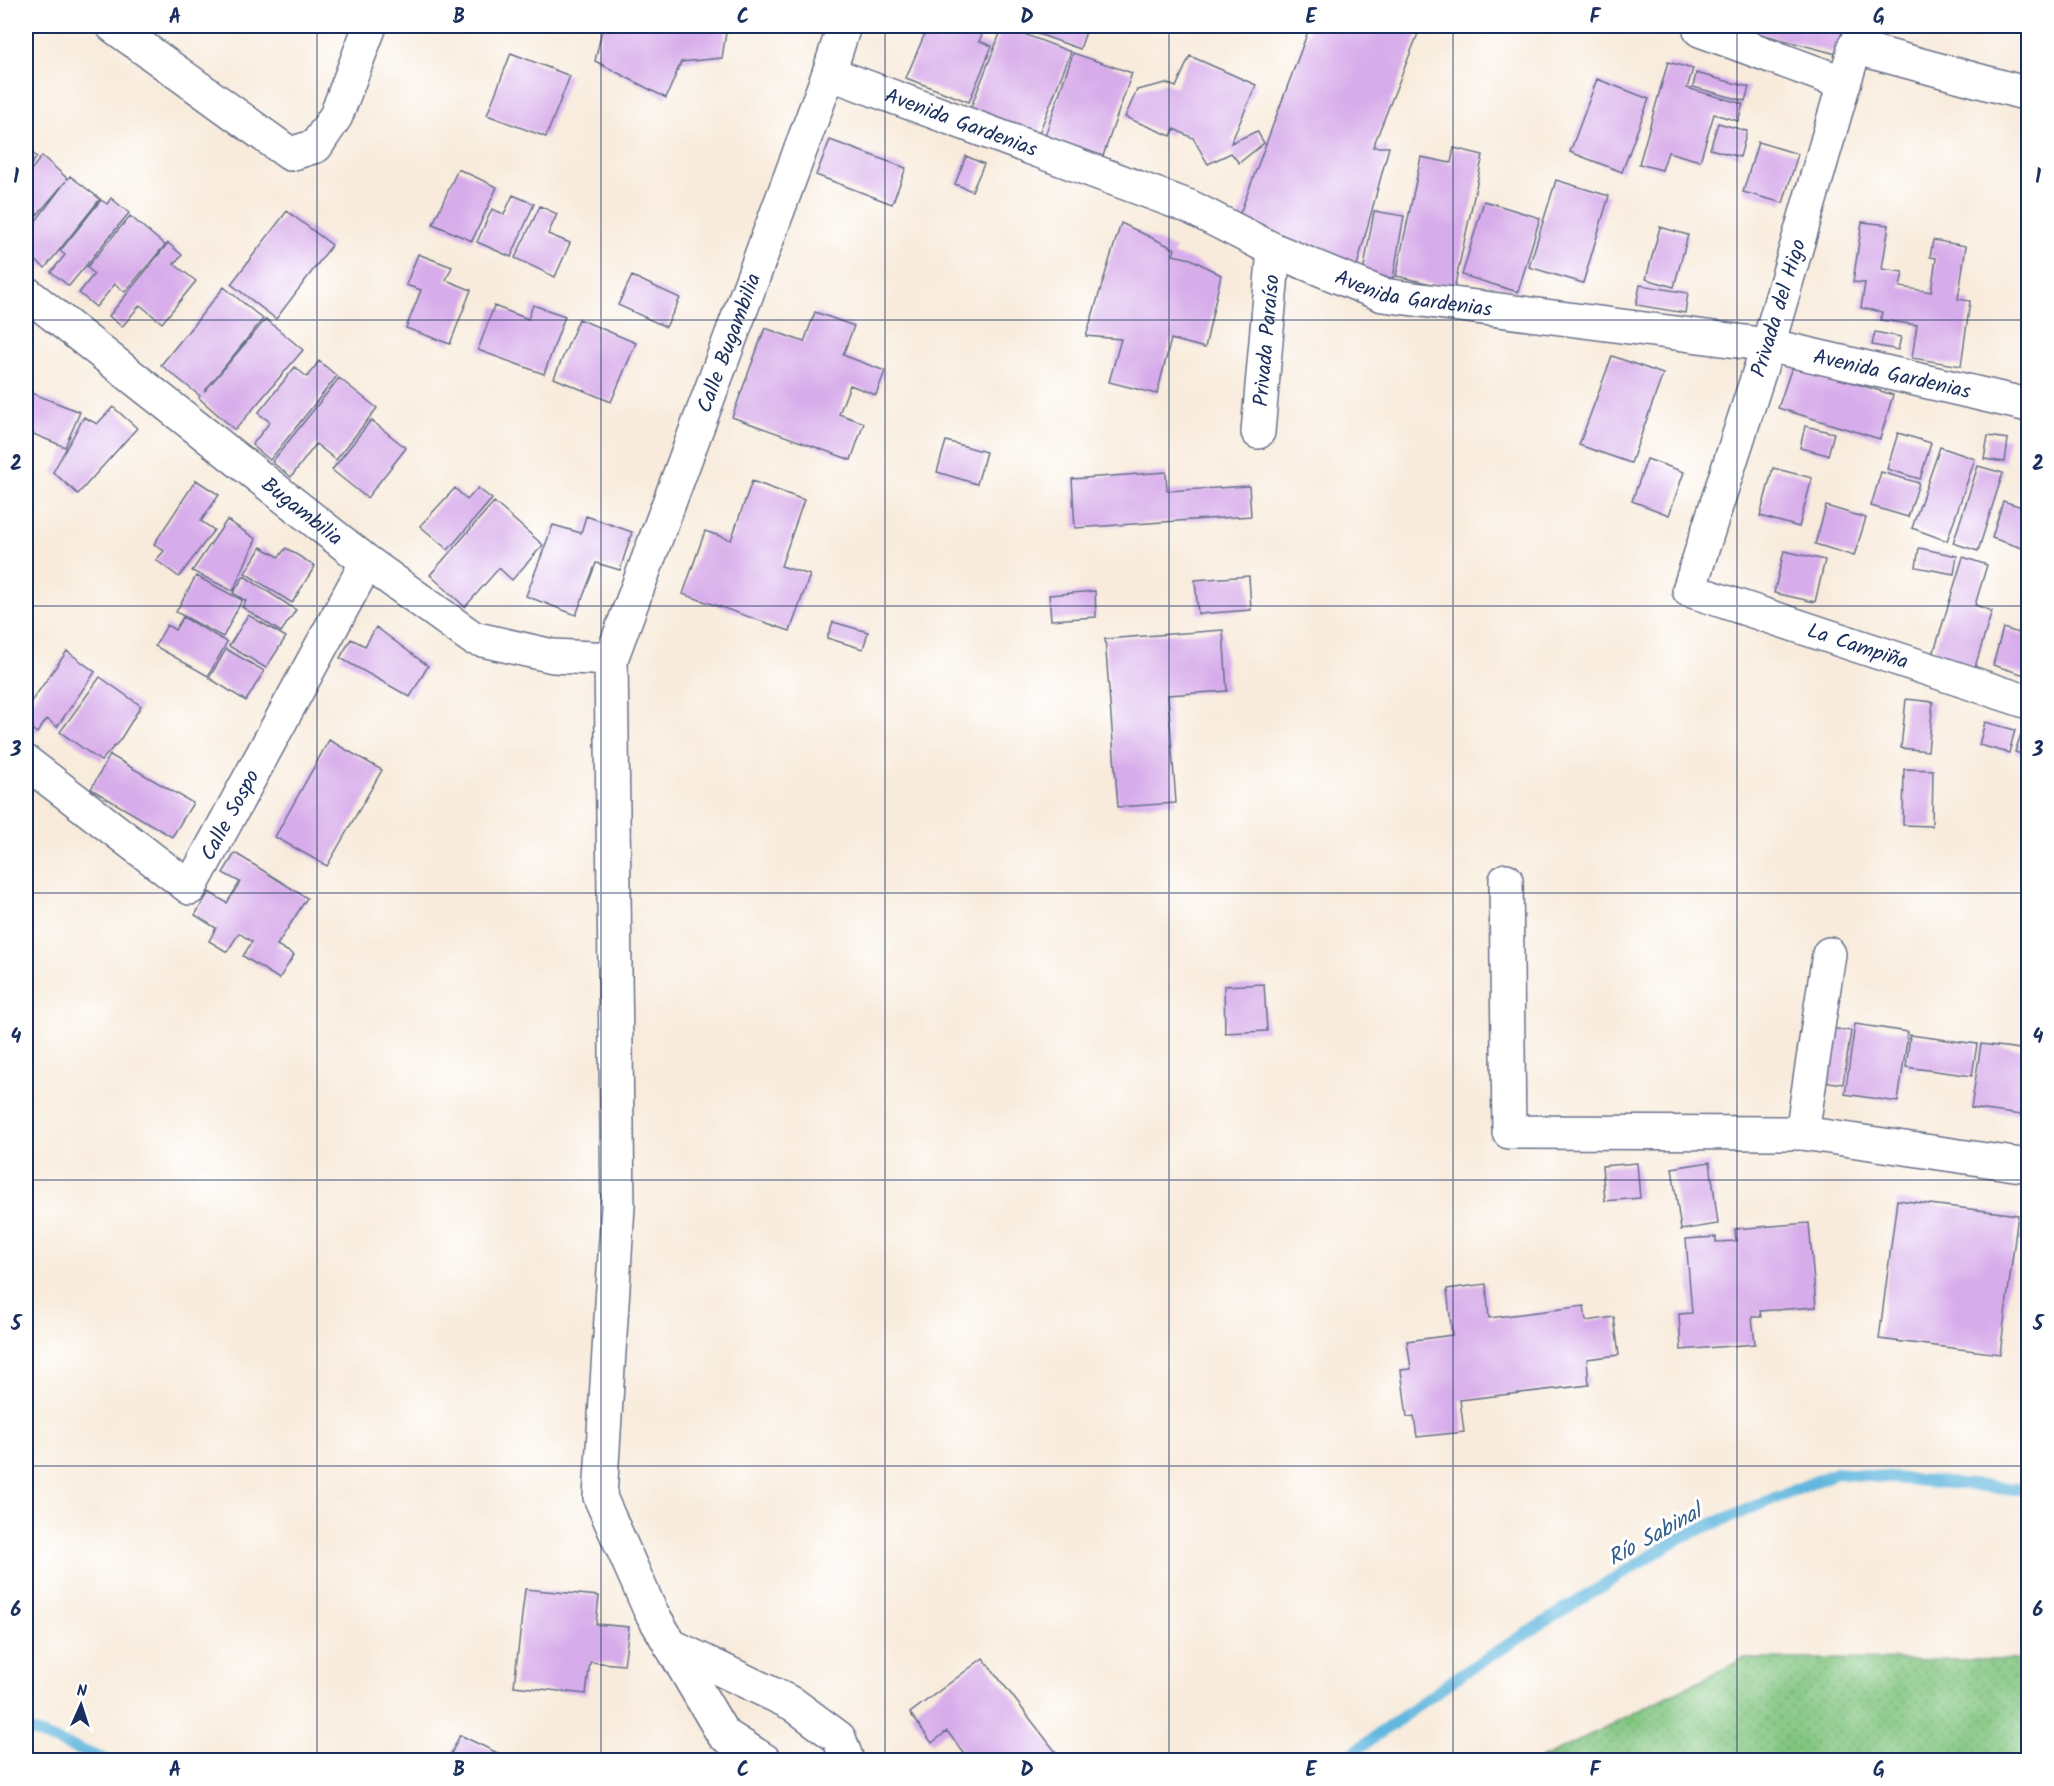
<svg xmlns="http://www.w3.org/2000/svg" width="2054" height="1786" font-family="Kalam,sans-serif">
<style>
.grass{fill:url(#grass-dots);stroke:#4e7a6e;stroke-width:1.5}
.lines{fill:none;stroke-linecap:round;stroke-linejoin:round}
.stream{stroke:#62b7de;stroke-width:12}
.building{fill:#d7acea}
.minor-casing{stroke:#68718a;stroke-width:36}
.minor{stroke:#fff;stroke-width:33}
.grid{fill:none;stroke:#1b2f5e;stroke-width:1.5;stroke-opacity:0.55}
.labels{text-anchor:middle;stroke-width:6;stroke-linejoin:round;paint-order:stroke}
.street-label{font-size:21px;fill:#1b2f5e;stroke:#fff}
.water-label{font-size:22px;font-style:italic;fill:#345f8b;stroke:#fff}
.neatline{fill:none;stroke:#1b2f5e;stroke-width:2}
.grid-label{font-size:20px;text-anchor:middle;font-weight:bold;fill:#1b2f5e}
</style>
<defs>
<pattern id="grass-dots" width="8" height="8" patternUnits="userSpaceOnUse" patternTransform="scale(1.5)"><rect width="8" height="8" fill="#81c57f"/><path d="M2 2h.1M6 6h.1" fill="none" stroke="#69a06b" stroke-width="1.8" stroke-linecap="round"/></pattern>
</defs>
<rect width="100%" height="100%" fill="#fff"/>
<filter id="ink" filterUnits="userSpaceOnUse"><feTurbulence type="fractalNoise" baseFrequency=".0167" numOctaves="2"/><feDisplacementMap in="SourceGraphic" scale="12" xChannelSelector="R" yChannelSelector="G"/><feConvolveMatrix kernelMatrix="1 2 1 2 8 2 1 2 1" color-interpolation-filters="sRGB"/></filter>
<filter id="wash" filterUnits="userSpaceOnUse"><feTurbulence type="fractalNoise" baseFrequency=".008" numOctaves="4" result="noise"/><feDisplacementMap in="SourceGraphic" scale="24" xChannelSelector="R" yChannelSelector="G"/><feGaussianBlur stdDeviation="1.35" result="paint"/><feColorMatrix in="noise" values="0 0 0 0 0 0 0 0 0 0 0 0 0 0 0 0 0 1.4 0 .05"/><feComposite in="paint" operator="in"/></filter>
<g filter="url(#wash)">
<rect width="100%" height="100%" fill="#f8ebdb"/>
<path class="grass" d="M1743,1659l285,1v100h-489z"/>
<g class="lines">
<path class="stream" d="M26,1729l80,31
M1343,1760l120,-87 218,-136 155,-64 192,17"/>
</g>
<g id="blocks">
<path class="building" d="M603,26h124l-5,32 -41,4 -15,36 -71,-37z
M783,26h23l-3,8z
M928,26h58l-7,15 13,5 -23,56 -63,-24z
M1003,26l68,26 -34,86 -68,-26z
M1016,26h72l-8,23z
M1310,26h111l-48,121h16l-34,126 -119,-49z
M1759,26h93l-8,30 -87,-23z
M511,53l59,23 -24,61 -59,-22z
M1073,53l59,20 -29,83 -58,-20z
M1190,56l66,29 -25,58 26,-12 7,12 -25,20 -8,-10 -23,11 -15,-26 -19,-9 -3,7 -46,-19 12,-27 29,-7 10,4z
M1668,62l25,7 -6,19 56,16 -5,17 -24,-7 -14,47 -32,-9 -6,18 -23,-6z
M1696,73l53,14 -4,14 -52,-14z
M1597,79l52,20 -27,73 -52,-20z
M1718,123l29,8 -7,26 -30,-8z
M830,140l76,28 -14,36 -76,-29z
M1758,142l40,12 -15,49 -40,-11z
M26,148l11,9 -11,14z
M1454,148l29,7 -29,134 -58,-13 25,-119 30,6z
M42,156l26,23 2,-3 30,23 -55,69 -19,-15v-19l40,-53 -40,47v-52z
M966,156l18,8 -12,27 -17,-7z
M458,169l39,18 -25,54 -39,-17z
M1556,180l53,16 -26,87 -54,-16z
M513,195l21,9 -23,53 -34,-15 15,-33 12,5z
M111,198l18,15 -60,73 -18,-14 14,-17 -5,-4 41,-51 6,4z
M1484,201l56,17 -22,74 -56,-17z
M540,206l17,8 -9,20 22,9 -15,34 -40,-19z
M287,211l45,34 -56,74 -45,-35z
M1374,211l30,5 -11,62 -30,-5z
M130,216l35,29 -40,47 -10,-8 -19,23 -17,-14 15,-19 -7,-7z
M1862,222l27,3 -7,44 21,3 -3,15 31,5 5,-34 -6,-1 3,-17 33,6 -8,53 12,2 -9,65 -49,-8 5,-33 -36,-5 1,-8 -21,-4 4,-25 -12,-1z
M1121,223l54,26 -2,6 18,4 30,16 -16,73 -34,-9 -14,55 -48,-12 12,-43 -35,-3z
M1660,227l28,8 -14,52 -28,-8z
M168,243l14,12 -8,9 22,17 -34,42 -22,-18 -18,22 -13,-11z
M418,254l34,13 -6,13 25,10 -21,54 -44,-16 15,-38 -15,-5z
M632,276l48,22 -14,29 -48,-22z
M1640,285l48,8 -3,20 -49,-8z
M224,287l39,32 -59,73 62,-73 37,31 -68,80 -36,-32 1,-2 -39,-31z
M533,305l32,11 -21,58 -66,-24 16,-44 34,13z
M815,312l39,14 -11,29 42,16 -9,24 -26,-10 -11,29 25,9 -13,37 -119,-43 33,-89 39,14z
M579,319l57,24 -25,59 -57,-24z
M1875,332l26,5 -3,13 -26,-5z
M1612,356l51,18 -32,89 -52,-18z
M319,361l18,15 -67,84 -18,-15 18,-23 -12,-9 37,-46 12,10z
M1793,364l100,31 -13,44 -102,-31z
M339,378l38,30 -41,52 -20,-16 -25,33 -19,-15z
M26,391l54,21 -15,35 -39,-16z
M113,407l24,21 -59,66 -25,-22 31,-55 13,7z
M371,420l35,28 -39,50 -35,-28z
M1805,426l29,7 -6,22 -28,-7z
M1898,433l33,10 -11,36 -33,-10z
M1988,436l20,3 -3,23 -21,-3z
M946,441l40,11 -9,32 -40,-12z
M1940,447l35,12 -28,82 -35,-13z
M1647,459l37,13 -15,43 -37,-14z
M1978,466l25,7 -25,78 -25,-8z
M1773,468l39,10 -13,49 -39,-11z
M1166,472l1,19 82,-5 2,30 -176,12 -3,-49z
M1881,472l38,11 -11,34 -37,-11z
M196,480l23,15 -18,26 13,9 -35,47 -23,-17 8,-9 -10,-7z
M752,481l52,19 -23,66 29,9 -20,56 -107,-37 22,-63 26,9z
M455,488l12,12 11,-12 14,11 -44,51 -28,-24z
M2003,501l25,8v41l-36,-12z
M494,502l49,43 -31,35 -13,-12 -34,39 -35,-32z
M1826,506l40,12 -12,38 -39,-12z
M586,516l46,16 -12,38 -24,-7 -20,52 -50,-19 27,-71 28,8z
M227,520l29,19 -23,52 -41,-20z
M261,547l18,10 7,-9 29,18 -23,37 -47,-30z
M1919,548l38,8 -3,18 -38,-7z
M1784,551l41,9 -10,42 -41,-9z
M1963,557l24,8 -12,40 17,6 -17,56 -42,-12z
M196,576l46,24 -19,37 -47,-25z
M244,576l52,34 -15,22 -39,-25 4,-6 -13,-8z
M1249,576l2,34 -53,4 -3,-34z
M1095,591l1,26 -45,3 -2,-25z
M248,615l38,22 -20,31 -37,-22z
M183,617l44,25 -19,34 -53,-30 12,-21 8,5z
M833,622l35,10 -5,17 -36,-11z
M376,627l52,39 -18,31 -70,-39 11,-19 14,7z
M2003,628l25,8v40l-35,-11z
M1223,630l4,61 -59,4 8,108 -58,4 -13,-168z
M226,649l38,22 -18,30 -37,-23z
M67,651l28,21 -38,55 -10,-8 -10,14 -11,-8v-16z
M100,677l41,29 -21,34 -19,21 -41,-29z
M1906,699l27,3 -5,49 -27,-3z
M1985,722l30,8 -6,23 -30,-8z
M2021,734l7,2v20l-13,-4z
M329,740l53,30 -55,96 -52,-29z
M110,755l83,48 -21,34 -81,-48z
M1904,769l29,1 -1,56 -29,-1z
M235,853l72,45 -30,47 17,10 -15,24 -36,-23 9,-14 -13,-9 -12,19 -18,-11 7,-13 -21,-13 14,-23 18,11 13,-21 -17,-9z
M1264,984l3,47 -42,2 -1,-47z
M1855,1024l53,8 -10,70 -53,-8z
M1822,1027l29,4 -8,53 -28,-4z
M1910,1035l67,9 -5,32 -66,-9z
M1981,1044l47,6 -7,65 -50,-7z
M1710,1162l8,62 -37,6 -9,-62z
M1637,1163l3,35 -35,3 -3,-35z
M1897,1200l121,15 -18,139 -121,-15z
M1809,1223l7,84 -56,4 1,6h-9l3,27 -74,6 -2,-36 13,-1 -6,-74 30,-2v5l20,-1 -1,-12z
M1486,1284l3,34 95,-12 2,15 28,-4 5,38 -32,4 2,26 -129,15 4,32 -47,5 -3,-21 -7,1 -6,-47 10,-1 -4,-28 45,-6 -5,-46z
M525,1589l74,7 -3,28 33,3 -5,38 -34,-3 -4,32 -72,-8z
M983,1658l79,102h-100l5,-3 -20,-26 -15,12 -22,-30z
M460,1735l52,25h-64z"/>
</g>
</g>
<g filter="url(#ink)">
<use href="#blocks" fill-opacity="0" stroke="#68718a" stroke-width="1.5"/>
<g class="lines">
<defs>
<g id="minor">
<path d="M113,26l177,128 26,-8 20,-30 34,-90"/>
<path id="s1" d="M1862,26l-18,57 -76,262 -79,245 339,112"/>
<path d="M1700,30l144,53"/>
<path d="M1854,47l174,47"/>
<path id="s2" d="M829,73l361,134 84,43 109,45 385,50 260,60"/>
<path id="s3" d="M26,293l341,269 106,76 80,18 58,3"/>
<path id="s4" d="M1258,432l16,-182"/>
<path id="s5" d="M26,762l164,126 177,-326"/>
<path d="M1506,880l3,252 293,1 226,33"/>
<path d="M1802,1133l27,-179"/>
<path d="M670,1645l123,59 46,34 8,22"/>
<path id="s6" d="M764,1760l-41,-26 -73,-124 -50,-113 18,-291 -7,-547 218,-586 15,-47"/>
</g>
</defs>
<use href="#minor" class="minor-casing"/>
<use href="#minor" class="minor"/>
</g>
</g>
<path class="grid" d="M317,26v1734M601,26v1734M885,26v1734M1169,26v1734M1453,26v1734M1737,26v1734M26,320h2002M26,606h2002M26,893h2002M26,1180h2002M26,1466h2002"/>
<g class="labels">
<g class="street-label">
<text dy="7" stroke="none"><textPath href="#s2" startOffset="141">Avenida Gardenias</textPath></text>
<text dy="7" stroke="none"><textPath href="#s2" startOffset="627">Avenida Gardenias</textPath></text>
<text transform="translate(1778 308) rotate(-73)" y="7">Privada del Higo</text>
<text dy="7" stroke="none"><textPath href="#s4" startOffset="92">Privada Paraíso</textPath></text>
<text dy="7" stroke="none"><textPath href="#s6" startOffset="1492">Calle Bugambilia</textPath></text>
<text dy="7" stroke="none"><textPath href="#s2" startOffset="1113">Avenida Gardenias</textPath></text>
<text dy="7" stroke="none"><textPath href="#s3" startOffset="352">Bugambilia</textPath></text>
<text dy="7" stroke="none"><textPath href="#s1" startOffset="768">La Campiña</textPath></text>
<text dy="7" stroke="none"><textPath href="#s5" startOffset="290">Calle Sospo</textPath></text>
</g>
<g class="water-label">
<text transform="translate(1654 1534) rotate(-29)" y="8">Río Sabinal</text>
</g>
</g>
<rect width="2054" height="1786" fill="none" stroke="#fff" stroke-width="66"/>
<g transform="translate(81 1705) rotate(3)" stroke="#ffffff" stroke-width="4.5" paint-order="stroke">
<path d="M0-4.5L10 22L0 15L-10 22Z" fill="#1b2f5e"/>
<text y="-9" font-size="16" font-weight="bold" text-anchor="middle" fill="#1b2f5e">N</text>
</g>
<rect x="33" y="33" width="1988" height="1720" class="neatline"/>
<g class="grid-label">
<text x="175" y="23">A</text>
<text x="459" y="23">B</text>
<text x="743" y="23">C</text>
<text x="1027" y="23">D</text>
<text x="1311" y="23">E</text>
<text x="1595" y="23">F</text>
<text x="1879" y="23">G</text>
<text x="16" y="183">1</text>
<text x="2038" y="183">1</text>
<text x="16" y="470">2</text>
<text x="2038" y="470">2</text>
<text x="16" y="756">3</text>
<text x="2038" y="756">3</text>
<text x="16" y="1043">4</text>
<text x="2038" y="1043">4</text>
<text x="16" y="1330">5</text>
<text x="2038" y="1330">5</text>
<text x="16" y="1616">6</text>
<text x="2038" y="1616">6</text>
<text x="175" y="1776">A</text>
<text x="459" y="1776">B</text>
<text x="743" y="1776">C</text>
<text x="1027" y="1776">D</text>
<text x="1311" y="1776">E</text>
<text x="1595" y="1776">F</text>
<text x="1879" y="1776">G</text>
</g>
</svg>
